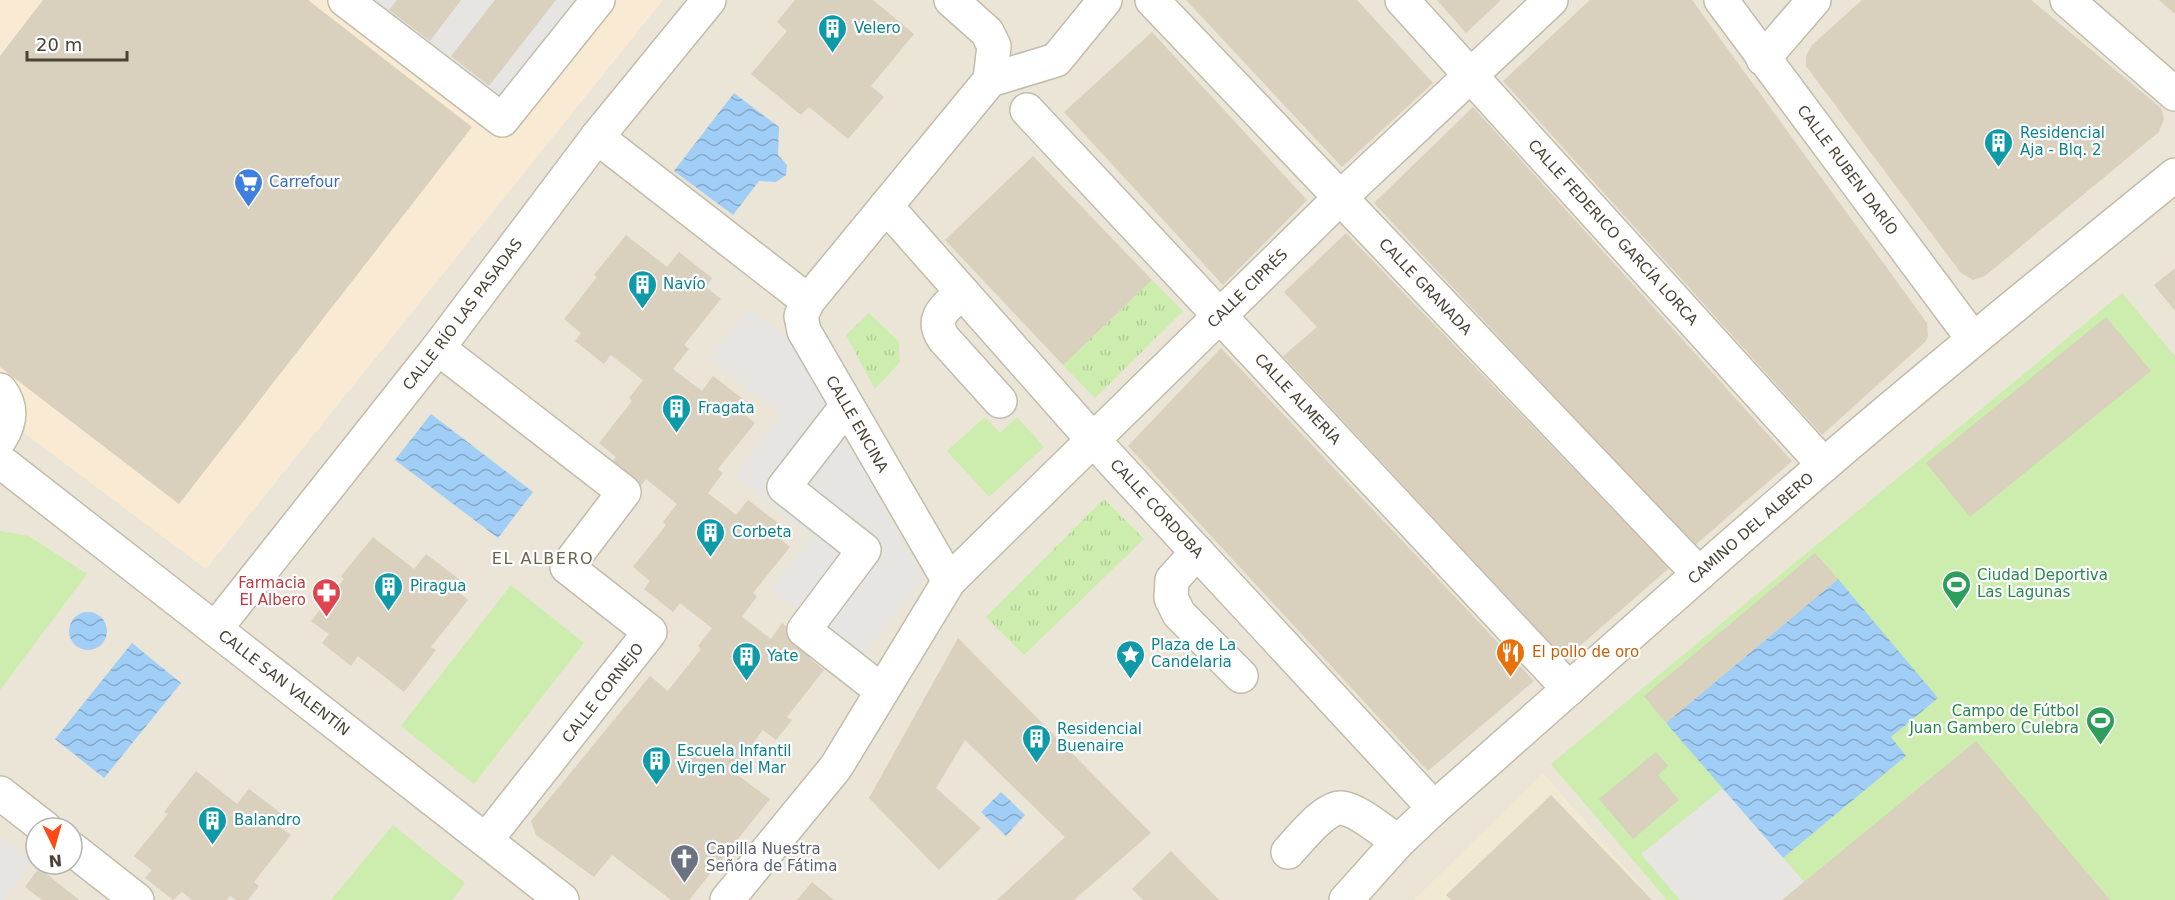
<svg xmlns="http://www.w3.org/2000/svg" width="2175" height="900" font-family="'DejaVu Sans',sans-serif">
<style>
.residential{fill:#eae5d6;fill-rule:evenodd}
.commercial{fill:#f9ebd3}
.education{fill:#f0ead2}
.grass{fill:url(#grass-tufts)}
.garden{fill:#ccedae}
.parking{fill:#e7e5e1}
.water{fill:url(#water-waves)}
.building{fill:#d9d0bd}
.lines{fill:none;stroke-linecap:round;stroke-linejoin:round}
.minor-casing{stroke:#c2bcaa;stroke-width:36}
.minor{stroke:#fff;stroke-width:33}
.labels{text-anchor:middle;stroke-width:4.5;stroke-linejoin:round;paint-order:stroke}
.culture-label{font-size:15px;fill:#0d838f;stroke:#fff;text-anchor:start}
.street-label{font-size:15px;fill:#4a4436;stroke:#fff}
.shop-label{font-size:15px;fill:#366cbe;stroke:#fff;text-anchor:start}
.leisure-label{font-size:15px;fill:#27864d;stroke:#fff;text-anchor:start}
.health-label{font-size:15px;fill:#be3a42;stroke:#fff;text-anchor:end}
.food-label{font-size:15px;fill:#c56008;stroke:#fff;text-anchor:start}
.worship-label{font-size:15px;fill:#5b616d;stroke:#fff;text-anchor:start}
.neighbourhood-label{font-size:16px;letter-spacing:1.5px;fill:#6e634c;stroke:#fff}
</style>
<defs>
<pattern id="grass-tufts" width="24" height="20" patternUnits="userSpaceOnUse" patternTransform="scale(1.5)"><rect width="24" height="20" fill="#ccedae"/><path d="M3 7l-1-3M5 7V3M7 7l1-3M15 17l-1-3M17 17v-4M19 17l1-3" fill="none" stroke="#b1cc96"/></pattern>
<pattern id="water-waves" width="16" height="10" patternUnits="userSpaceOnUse" patternTransform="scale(1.5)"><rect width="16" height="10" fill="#a0cef7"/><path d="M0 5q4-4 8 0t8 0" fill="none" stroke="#84a9c9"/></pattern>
</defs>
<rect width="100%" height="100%" fill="#f6f3e9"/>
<path class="residential" d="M0,0h2175v900h-2175zM36,828h36v36h-36z"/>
<path class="commercial" d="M0,0h663l-457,569 -206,-154z"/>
<path class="education" d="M1543,773l110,127h-239z"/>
<path class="grass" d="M1152,280l31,31 -88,87 -32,-33z
M869,313l30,29 1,20 -25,27 -29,-54z
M1104,499l40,40 -120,116 -38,-38z"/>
<path class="garden" d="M2122,293l53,63v544h-508l-116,-136z
M985,417l15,16 17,-16 27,30 -55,50 -42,-46z
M0,531l29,5 58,38 -87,116z
M511,585l73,58 -110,141 -73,-58z
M393,825l72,58 -13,17h-121z"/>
<path class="parking" d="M362,0h219l-81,105z
M750,308l51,42 122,229 -63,80 -89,-71 40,-51 -76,-61 46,-61 -72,-57z
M1723,788l81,94 -22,18h-102l-39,-46z
M0,836l32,25 -28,39h-4z"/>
<path class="water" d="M734,93l45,34 -1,28 9,10 -1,10 -10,7 -17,-1 -26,34 -59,-44z
M431,414l102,78 -35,46 -103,-78z
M1838,579l100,119 -47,39 15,19 -123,102 -117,-135z
M69 631a19 19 0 1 1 38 0a19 19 0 1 1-38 0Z
M132,643l49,40 -77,95 -49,-39z
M1001,792l24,23 -19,21 -25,-24z"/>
<path class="building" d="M43,0h265l164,127 -293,377 -179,-137v-311z
M397,0h64l-31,41 -41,-31z
M495,0h61l-67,86 -38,-30z
M795,0h78l41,34 -43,52 13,11 -36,42 -39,-32 -8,8 -50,-41 36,-43 -10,-9z
M1186,0h171l76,83 -91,84z
M1437,0h64l-35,33z
M1590,0h102l235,323 1,14 -3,5 -103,93 -319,-354z
M1862,0h169l130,108 3,11 -5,13 -174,144 -12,4 -12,-7 -155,-207v-10l6,-11z
M2159,0h16v14z
M1152,32l155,168 -84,85 -159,-173z
M1473,107l319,354 -98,85 -320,-343z
M1033,156l119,124 -89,85 -118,-125z
M1346,233l323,335 -104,91 -282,-303 34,-29 -33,-35z
M626,235l41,32 12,-15 33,26 -6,9 15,12 -37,46 5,4 -16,20 29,22 11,-15 34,26 -7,9 15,12 -37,46 5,4 -15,20 28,22 12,-15 34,26 -7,9 15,12 -37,46 4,3 -15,21 29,22 11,-16 34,26 -7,9 15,12 -37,47 5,3 -16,20 -13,-10 -31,41 38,28 -81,101h-18l-59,-45 -18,22 -58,-42 -5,-14 119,-145 18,15 33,-42 -3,-3 14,-18 -32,-25 -7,9 -29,-23 6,-8 -17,-14 33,-42 -3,-3 14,-18 -31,-25 -7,9 -30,-22 7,-9 -17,-14 33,-42 -3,-3 14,-18 -32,-25 -7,9 -29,-23 6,-8 -17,-14 33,-42 -3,-2z
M2175,268v43l-21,-26z
M2106,317l45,54 -181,146 -44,-54z
M1221,348l313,333 -106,90 -300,-325z
M373,537l41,32 12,-15 34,26 -7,8 15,12 -37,47 5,3 -32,42 -46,-36 -7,10 -29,-23 7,-9 -18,-13 33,-42 -3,-3z
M1815,553l23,26 -172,144 -22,-27z
M958,638l193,195 -77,67h-77l68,-63 -100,-97 -29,48 45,40 -42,42 -70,-72z
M1976,741l134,159h-328l22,-18z
M1656,752l12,14 -10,9 21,25 -46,39 -34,-40z
M196,771l41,33 12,-15 34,26 -7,9 15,11 -37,47 5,4 -11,14h-12l-6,-4 -3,4h-35l-10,-8 -9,8 -28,-22 7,-8 -18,-14 34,-42 -4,-2z
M1551,795l101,105h-201l-5,-5z
M1171,851l48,49h-76l-11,-11z
M39,868l40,32h-37l-17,-13z
M812,882l22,18h-37z"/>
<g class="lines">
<defs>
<g id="minor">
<path d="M345,0l157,120 96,-120"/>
<path d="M951,0l36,32 7,14 -4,34"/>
<path id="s1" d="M1152,0l547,574"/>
<path id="s2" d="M1402,0l422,465"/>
<path id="s3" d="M1721,0l252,339"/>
<path d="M2067,0l108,94"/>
<path d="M1763,59l51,-59"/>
<path id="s4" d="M1027,110l542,579"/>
<path d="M597,137l211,164"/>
<path id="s5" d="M886,206l208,235 340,367"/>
<path d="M962,292c-16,16 -33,25 -18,47l56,62"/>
<path d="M438,348l186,144 -57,75 83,65 -164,208"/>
<path d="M0,390c12,16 11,32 0,49"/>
<path d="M846,407l-62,80 80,63 -60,80 78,61"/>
<path id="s6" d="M5,465l557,435"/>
<path d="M1197,552l-25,28 -1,18 8,16 62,62"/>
<path id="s7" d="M949,581l392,-384 210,-197"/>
<path id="s8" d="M216,628l222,-280 159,-211 112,-137"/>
<path d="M0,793l45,35"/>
<path d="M72,849l65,51"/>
<path d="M1288,852c11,-12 37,-45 53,-44 16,1 43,24 57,34"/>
<path d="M727,900l109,-133 113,-186 -145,-250 -3,-15 7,-15 182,-221 66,-20 49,-60"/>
<path id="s9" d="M1346,900l52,-58 36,-34c130,-114 258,-230 390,-343 115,-99 233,-194 351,-290"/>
</g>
</defs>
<use href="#minor" class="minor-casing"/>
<use href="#minor" class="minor"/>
</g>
<defs>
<symbol id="building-pin" viewBox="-11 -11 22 30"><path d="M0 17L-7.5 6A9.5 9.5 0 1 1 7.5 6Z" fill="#0f9aa8" stroke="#fff"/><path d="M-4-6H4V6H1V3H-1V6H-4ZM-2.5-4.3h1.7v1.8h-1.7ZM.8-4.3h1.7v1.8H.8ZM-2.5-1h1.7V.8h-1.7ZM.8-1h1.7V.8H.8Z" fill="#fff"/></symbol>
<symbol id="supermarket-pin" viewBox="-11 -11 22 30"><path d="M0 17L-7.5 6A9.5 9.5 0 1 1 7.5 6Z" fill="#3f7fe0" stroke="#fff"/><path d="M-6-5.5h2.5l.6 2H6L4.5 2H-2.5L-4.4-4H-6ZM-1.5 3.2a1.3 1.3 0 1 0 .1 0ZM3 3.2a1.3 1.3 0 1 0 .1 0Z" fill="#fff"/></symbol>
<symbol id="stadium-pin" viewBox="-11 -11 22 30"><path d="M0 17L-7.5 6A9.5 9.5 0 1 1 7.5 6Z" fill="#2e9e5b" stroke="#fff"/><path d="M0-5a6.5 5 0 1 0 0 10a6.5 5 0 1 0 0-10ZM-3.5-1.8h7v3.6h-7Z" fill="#fff"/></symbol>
<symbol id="pharmacy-pin" viewBox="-11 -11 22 30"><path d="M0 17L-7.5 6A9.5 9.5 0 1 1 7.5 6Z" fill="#e0444e" stroke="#fff"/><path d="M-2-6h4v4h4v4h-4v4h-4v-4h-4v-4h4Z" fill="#fff"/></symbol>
<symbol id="restaurant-pin" viewBox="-11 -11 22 30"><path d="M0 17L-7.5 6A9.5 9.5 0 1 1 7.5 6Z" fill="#e8710a" stroke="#fff"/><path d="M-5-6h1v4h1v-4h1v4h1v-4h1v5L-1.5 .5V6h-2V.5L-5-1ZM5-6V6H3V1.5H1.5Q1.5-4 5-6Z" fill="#fff"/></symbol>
<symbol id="sight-pin" viewBox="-11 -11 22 30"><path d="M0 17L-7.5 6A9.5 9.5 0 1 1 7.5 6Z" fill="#0f9aa8" stroke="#fff"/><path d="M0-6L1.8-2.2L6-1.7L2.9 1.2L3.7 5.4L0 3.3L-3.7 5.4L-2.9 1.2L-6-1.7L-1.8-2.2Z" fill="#fff"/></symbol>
<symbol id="church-pin" viewBox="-11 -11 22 30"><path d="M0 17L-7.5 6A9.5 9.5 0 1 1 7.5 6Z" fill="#6b7280" stroke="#fff"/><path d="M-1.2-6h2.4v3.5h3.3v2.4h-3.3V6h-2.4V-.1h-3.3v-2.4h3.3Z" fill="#fff"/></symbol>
</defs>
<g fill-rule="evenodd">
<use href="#building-pin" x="816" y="12" width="33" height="45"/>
<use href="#building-pin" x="1982" y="126" width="33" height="45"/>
<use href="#supermarket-pin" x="232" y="166" width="33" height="45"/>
<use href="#building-pin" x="626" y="268" width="33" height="45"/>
<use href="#building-pin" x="660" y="392" width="33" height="45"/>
<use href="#building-pin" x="694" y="516" width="33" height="45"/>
<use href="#stadium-pin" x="1940" y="568" width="33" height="45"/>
<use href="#building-pin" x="372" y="570" width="33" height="45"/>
<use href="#pharmacy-pin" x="310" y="576" width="33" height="45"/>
<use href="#restaurant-pin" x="1494" y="636" width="33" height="45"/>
<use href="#sight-pin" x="1114" y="638" width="33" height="45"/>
<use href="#building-pin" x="730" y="640" width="33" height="45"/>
<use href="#stadium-pin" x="2084" y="704" width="33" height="45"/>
<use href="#building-pin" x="1020" y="722" width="33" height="45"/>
<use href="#building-pin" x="640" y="744" width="33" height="45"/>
<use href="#building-pin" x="196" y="804" width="33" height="45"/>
<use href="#church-pin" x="668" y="842" width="33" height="45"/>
</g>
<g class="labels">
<g class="culture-label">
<text x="854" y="33">Velero</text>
<text x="2020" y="138">Residencial<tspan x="2020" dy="17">Aja - Blq. 2</tspan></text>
<text x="663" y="289">Navío</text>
<text x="698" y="413">Fragata</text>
<text x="732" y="537">Corbeta</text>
<text x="410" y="591">Piragua</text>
<text x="1151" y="650">Plaza de La<tspan x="1151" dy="17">Candelaria</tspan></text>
<text x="767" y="661">Yate</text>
<text x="1057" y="734">Residencial<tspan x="1057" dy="17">Buenaire</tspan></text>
<text x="677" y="756">Escuela Infantil<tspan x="677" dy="17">Virgen del Mar</tspan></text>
<text x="234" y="825">Balandro</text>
</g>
<g class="street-label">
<text dy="5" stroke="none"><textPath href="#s3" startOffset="212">CALLE RUBEN DARÍO</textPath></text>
<text dy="5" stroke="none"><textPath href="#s2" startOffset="314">CALLE FEDERICO GARCÍA LORCA</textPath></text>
<text dy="5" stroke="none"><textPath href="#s1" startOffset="396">CALLE GRANADA</textPath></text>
<text dy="5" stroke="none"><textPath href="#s7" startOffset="418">CALLE CIPRÉS</textPath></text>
<text dy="5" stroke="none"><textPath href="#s8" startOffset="399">CALLE RÍO LAS PASADAS</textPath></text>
<text dy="5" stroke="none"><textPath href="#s4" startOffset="396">CALLE ALMERÍA</textPath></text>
<text transform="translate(857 424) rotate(60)" y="5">CALLE ENCINA</text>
<text dy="5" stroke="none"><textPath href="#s5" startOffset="406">CALLE CÓRDOBA</textPath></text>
<text dy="5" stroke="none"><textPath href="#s9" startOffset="550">CAMINO DEL ALBERO</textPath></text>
<text dy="5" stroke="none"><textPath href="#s6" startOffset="354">CALLE SAN VALENTÍN</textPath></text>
<text transform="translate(603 693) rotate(-52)" y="5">CALLE CORNEJO</text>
</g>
<g class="shop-label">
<text x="269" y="187">Carrefour</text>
</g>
<g class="leisure-label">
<text x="1977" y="580">Ciudad Deportiva<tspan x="1977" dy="17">Las Lagunas</tspan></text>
<text x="2079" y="716" text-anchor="end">Campo de Fútbol<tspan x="2079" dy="17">Juan Gambero Culebra</tspan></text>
</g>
<g class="health-label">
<text x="306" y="588">Farmacia<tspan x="306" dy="17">El Albero</tspan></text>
</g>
<g class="food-label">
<text x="1532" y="657">El pollo de oro</text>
</g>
<g class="worship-label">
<text x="706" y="854">Capilla Nuestra<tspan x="706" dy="17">Señora de Fátima</tspan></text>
</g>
<g class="neighbourhood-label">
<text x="543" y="564">EL ALBERO</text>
</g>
</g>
<g transform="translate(54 846) rotate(175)"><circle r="28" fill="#ffffff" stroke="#b7b4af" stroke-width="1.5"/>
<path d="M0-4.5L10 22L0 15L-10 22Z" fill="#ff4a17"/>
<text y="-9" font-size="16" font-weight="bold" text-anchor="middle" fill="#4a4436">N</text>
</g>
<path d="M27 51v9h100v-9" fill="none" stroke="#4a4436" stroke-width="3"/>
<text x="36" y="51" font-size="18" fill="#4a4436" stroke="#ffffff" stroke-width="4.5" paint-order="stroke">20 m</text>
</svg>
